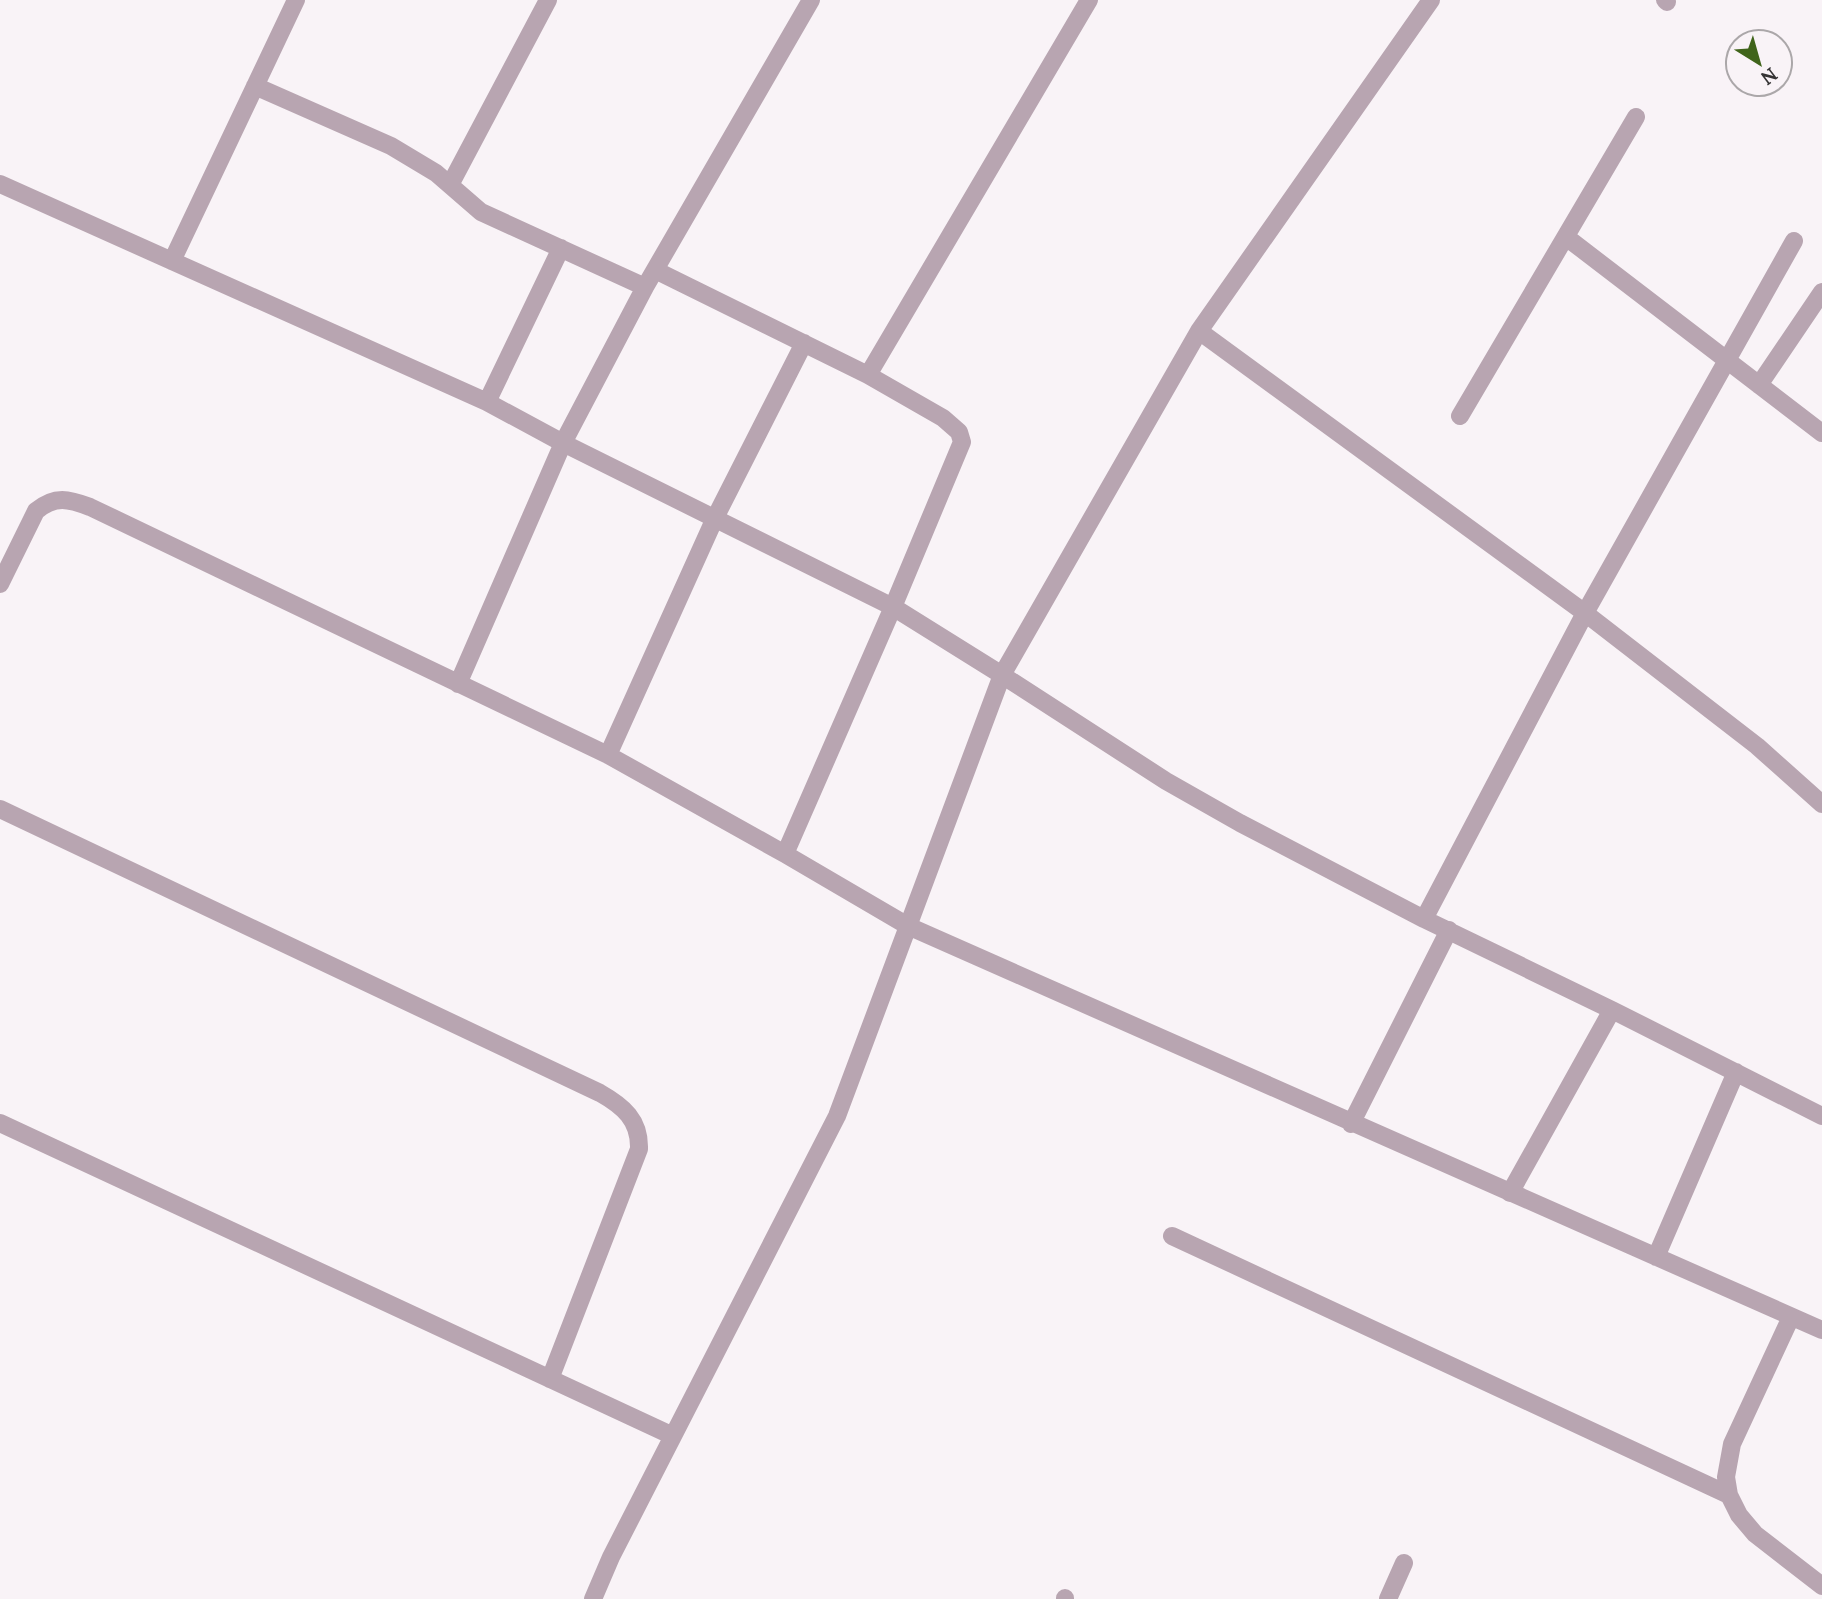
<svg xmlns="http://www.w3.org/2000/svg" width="1822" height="1599" font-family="Lora,serif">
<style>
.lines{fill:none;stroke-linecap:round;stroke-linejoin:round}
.minor{stroke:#b8a5b1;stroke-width:18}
</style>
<rect width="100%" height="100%" fill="#f9f3f7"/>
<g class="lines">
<path class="minor" d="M1665,0l2,2
M255,86l136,60 45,27 45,39 164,75
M0,184l487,218 76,41 330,164 109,68 164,106 74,42 184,96 188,91 210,106
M450,185l98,-185
M1566,237l256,196
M172,261l124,-261
M655,270l213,105 75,43 16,14 3,10 -69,165 -108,247
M1199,331l386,282 172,133 65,58
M868,375l221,-375
M1759,385l63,-93
M487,402l74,-154
M1460,416l176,-299
M0,584l36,-73c19,-16 33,-12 54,-4l518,248 177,99 123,72 914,404
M458,684l105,-241 82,-156 166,-287
M608,755l107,-237 89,-175
M0,809l600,284c23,13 40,27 39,56l-89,230
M1424,919l161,-306 209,-372
M0,1123l673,313
M1351,1124l98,-194
M1510,1193l102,-183
M1172,1236l557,259
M1656,1257l80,-185
M1791,1317l-59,127 -6,33 3,18 10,20 16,19 67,52
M1065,1598v1
M593,1599l18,-42 226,-441 165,-441 197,-344 232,-331
M1388,1599l16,-36"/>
</g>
<g transform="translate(1759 63) rotate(143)"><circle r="33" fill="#f9f3f7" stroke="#aba7a9" stroke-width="2"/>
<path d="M0-5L12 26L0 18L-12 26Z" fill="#40641b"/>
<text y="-10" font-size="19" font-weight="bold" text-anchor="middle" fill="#363435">N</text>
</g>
</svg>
